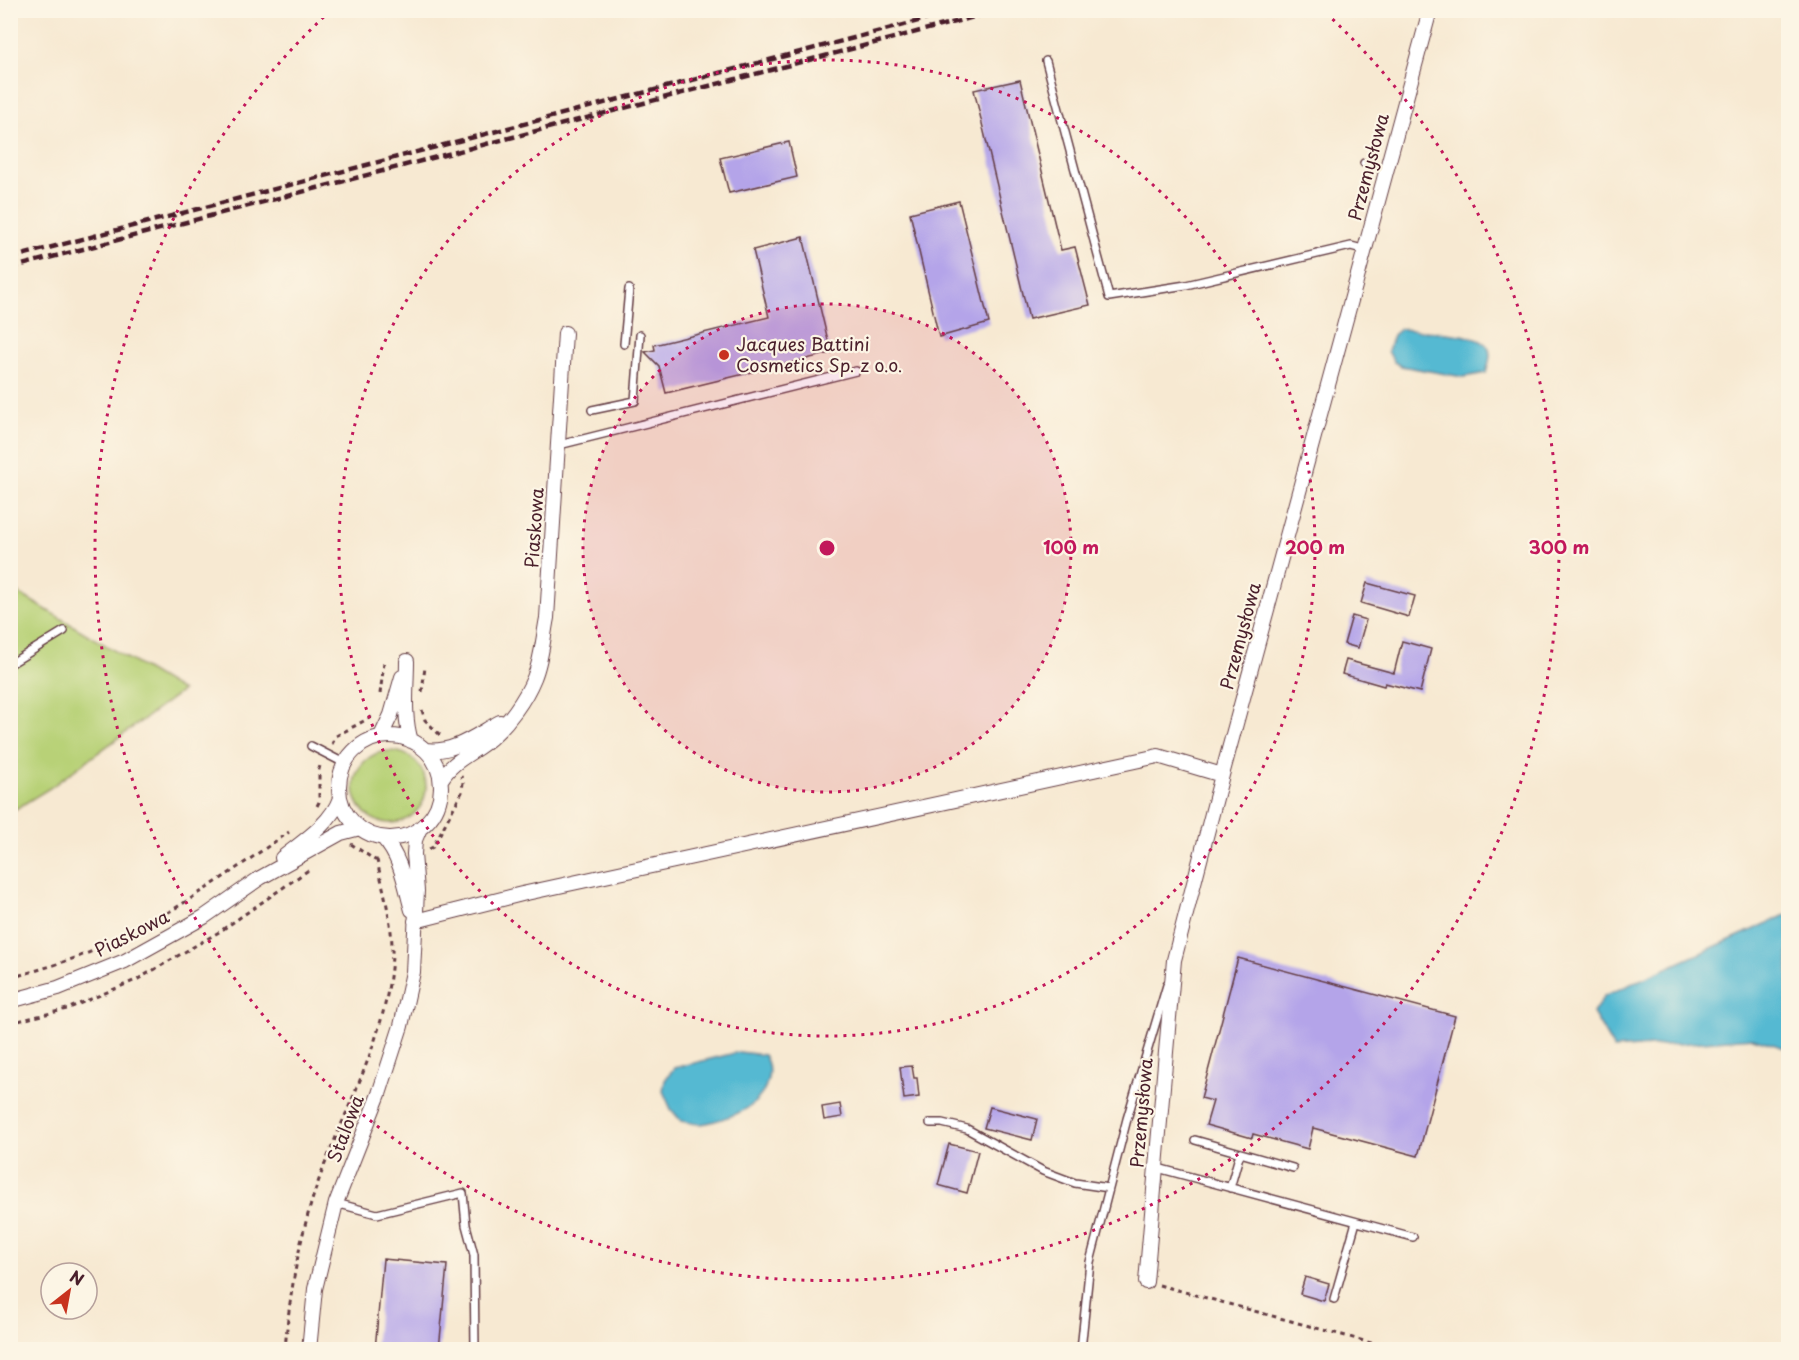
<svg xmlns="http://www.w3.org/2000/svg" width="1799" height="1360" font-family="'Playpen Sans',sans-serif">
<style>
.green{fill:#b8d177;stroke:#817851;stroke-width:1.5}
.water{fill:#54b9d2;stroke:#4f6c7e;stroke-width:1.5}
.building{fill:#b4a4e9}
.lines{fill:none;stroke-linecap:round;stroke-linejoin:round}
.service-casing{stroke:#643d44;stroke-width:10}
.minor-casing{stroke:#643d44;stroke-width:16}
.path{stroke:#643d44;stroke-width:3;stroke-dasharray:4.5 4.5;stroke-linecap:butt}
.service{stroke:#fff;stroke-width:7}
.minor{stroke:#fff;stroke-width:14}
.rail{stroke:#4a1f2b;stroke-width:4.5;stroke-dasharray:9 4.5;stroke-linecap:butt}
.ring{fill:none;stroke:#c2185b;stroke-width:3;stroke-dasharray:3 6}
.poi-dot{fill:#c8321e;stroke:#fcf5e5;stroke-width:2}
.labels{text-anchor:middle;stroke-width:4.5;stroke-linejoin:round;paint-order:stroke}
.street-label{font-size:18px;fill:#4a1f2b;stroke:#fcf5e5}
.poi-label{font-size:18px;fill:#4a1f2b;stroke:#fcf5e5;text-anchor:start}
.centre{fill:#c2185b;stroke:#fcf5e5;stroke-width:3}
.ring-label{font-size:18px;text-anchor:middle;font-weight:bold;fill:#c2185b;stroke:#fcf5e5;stroke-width:4.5;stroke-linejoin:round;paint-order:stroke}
</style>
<rect width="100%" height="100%" fill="#fcf5e5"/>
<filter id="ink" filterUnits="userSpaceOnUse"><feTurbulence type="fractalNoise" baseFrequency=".0167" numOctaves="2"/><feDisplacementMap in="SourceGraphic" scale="12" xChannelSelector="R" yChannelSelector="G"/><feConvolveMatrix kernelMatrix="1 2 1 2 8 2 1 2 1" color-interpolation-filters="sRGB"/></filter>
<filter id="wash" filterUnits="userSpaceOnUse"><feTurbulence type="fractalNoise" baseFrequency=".008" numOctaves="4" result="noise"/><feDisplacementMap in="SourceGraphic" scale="24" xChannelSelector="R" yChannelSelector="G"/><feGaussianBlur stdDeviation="1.35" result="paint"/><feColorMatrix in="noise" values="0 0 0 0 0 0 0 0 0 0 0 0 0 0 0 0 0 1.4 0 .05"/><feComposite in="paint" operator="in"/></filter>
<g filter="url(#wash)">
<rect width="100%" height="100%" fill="#f7e9d2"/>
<path class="green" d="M10,588l172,103 -132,97 -39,24z
M354 787a36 36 0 1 1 72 0a36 36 0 1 1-72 0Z"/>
<path class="water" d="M1400,329c18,2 78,3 87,17 6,7 1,19 -1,27l-23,4 -62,-11 -7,-4 -6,-11 5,-16z
M1788,914v135l-35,-11 -139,11 -21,-36 11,-17z
M739,1052l25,3c10,16 3,37 -12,50 -10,8 -39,18 -52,19 -6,0 -13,-2 -19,-3l-10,-12 -8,-18 2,-11 9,-12z"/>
<g id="blocks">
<path class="building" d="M1020,80l41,170 14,-3 15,58 -61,14 -55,-229z
M789,142l8,35 -68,16 -9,-35z
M959,201l30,122 -50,14 -29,-124z
M803,237l28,116 -165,40 -7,-27 -14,-14 10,-2 -1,-5 115,-28 -16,-67z
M1367,583l48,13 -6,21 -48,-14z
M1352,616l14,4 -8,28 -14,-4z
M1402,641l29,8 -11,43 -35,-9 -1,3 -42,-12 4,-14 48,13z
M1238,958l217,58 -37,140 -105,-28 -5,21 -55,-15 -1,4 -46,-13 7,-24 -12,-3z
M912,1066l2,12h3l2,19 -15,2 -4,-32z
M840,1104l2,13 -18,3 -2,-13z
M990,1107l47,12 -5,21 -48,-12z
M949,1144l29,7 -11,42 -29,-8z
M383,1259l64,6 -8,85h-64z
M1305,1277l24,7 -5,17 -24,-7z"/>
</g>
</g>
<g filter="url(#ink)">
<use href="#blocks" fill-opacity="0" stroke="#643d44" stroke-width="1.5"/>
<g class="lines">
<defs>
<path id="service" d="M1046,61l63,236 77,-12 165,-39 15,4
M1364,163l23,6
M624,344l5,-55
M592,410l43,-9 5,-66
M559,445l297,-74
M10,664l54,-33
M311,746l33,17
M930,1123h12l25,6 76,42 32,12 34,5
M1195,1140l98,28
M1154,1167l259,70
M1230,1188l10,-35
M336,1203l41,11 86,-21 3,32 8,30 1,95
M1334,1299l22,-77
M1081,1350l9,-88 37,-143 40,-134"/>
<path id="minor" d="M407,661c0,26 -4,55 4,80
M381,736l10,-21 11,-38
M339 787a51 51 0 1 1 102 0a51 51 0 1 1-102 0Z
M425,750c28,4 51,-15 75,-28
M441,780c11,-20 33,-27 50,-42 17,-15 34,-38 43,-60 8,-19 9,-40 13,-60l18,-285
M383,838c18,19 22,47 29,72
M282,858c21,-17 49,-34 58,-60
M415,921l107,-27 636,-138 64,19
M10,1001l48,-13 67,-27 79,-44 56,-39 81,-45 19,-5
M1146,1282l28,-322 48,-185 208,-765
M309,1350l6,-61 21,-86 43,-109 22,-68 12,-54 4,-81 -3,-37 1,-14 5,-12"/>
</defs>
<use href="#service" class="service-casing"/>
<use href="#minor" class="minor-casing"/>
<path class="path" d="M422,692l3,-25
M380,694l4,-31
M422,710l3,10 16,16
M332,744l4,-8 39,-21
M317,806l2,-4v-33l2,-6
M351,844l24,16h4
M429,849l4,-2 29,-55 1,-10 -2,-6
M10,978c28,-8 56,-16 83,-27 71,-30 133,-76 196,-119
M10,1023l57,-14 71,-30 81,-47 91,-63
M1159,1285l238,65
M285,1350c4,-52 13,-104 28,-153 26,-80 75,-156 79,-242 1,-32 -9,-65 -15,-95"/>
<use href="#service" class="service"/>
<use href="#minor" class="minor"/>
<path class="rail" d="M10,258l951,-248
M10,268l991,-258"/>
</g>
</g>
<circle cx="827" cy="548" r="244" fill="#c2185b" fill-opacity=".12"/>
<g class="ring">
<circle cx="827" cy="548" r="244"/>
<circle cx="827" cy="548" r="488"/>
<path d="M1326 13A732 732 0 1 1 328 13"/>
</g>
<circle class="poi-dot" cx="724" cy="355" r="6"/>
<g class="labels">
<g class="street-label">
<text transform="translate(1369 167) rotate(-75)" y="6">Przemysłowa</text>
<text transform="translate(535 528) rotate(-86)" y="6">Piaskowa</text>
<text transform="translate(1241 636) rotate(-75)" y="6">Przemysłowa</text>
<text transform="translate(132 934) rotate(-27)" y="6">Piaskowa</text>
<text transform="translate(1142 1113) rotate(-85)" y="6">Przemysłowa</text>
<text transform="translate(346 1129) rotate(-69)" y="6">Stalowa</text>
</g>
<g class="poi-label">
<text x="736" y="351">Jacques Battini<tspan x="736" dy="21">Cosmetics Sp. z o.o.</tspan></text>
</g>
</g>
<circle cx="827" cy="548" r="9" class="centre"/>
<g class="ring-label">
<text x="1071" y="554">100 m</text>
<text x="1315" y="554">200 m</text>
<text x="1559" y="554">300 m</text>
</g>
<rect width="1799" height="1360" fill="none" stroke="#fcf5e5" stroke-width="36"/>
<g transform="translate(69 1291) rotate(31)"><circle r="28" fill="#fcf5e5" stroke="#b59f9b" stroke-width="1.5"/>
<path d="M0-4.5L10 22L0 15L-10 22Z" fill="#c8321e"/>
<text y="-9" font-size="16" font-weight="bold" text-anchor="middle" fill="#4a1f2b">N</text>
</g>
</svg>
